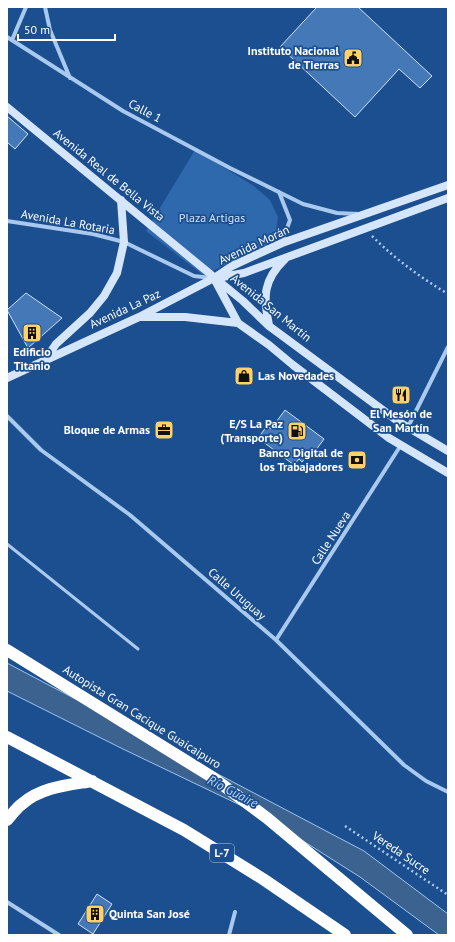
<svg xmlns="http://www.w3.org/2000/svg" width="455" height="942" font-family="'PT Sans',sans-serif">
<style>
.green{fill:#2e69ad}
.water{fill:#3c6290;stroke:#9cc4f0}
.building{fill:#4478b7;stroke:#cfe3fa}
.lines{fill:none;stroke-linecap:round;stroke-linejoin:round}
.path{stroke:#a9c9ee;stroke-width:2.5;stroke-dasharray:2 3;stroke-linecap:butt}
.lane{stroke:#a9c9ee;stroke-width:3}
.street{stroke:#a9c9ee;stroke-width:4}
.secondary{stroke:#d6e6fa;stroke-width:8}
.highway{stroke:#fff;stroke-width:12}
.labels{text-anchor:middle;stroke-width:3.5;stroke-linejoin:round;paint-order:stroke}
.shield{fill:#1b4f8f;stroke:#bbcadd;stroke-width:1}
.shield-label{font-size:11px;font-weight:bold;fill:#fff}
.poi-label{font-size:12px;font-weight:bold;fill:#fff;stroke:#1b4f8f;text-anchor:end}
.street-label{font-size:12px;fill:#fff;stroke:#1b4f8f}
.park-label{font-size:12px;fill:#cfe3fa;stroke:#1b4f8f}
.water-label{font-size:13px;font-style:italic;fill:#b5d3f5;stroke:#1b4f8f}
</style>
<rect width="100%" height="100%" fill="#1b4f8f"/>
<path class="green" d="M195,150l59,36 16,14 8,17 -2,17 -6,11 -67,30 -57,-44z"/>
<path class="water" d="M7,663l357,188 84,63v21h-9l-79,-58 -93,-59 -144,-69 -116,-58z"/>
<path class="building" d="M317,7h41l74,69 -12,12 -21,-19 -44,48 -75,-70z
M7,116l21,18 -13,15 -8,-7z
M26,293l36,25 -34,30 -21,-38z
M285,410l39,29 -8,11 -3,-2 -11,14 -3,-3 -5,6 -36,-27 9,-12 4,3z
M97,894l15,10 -19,30 -15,-10z"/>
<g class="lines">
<path class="path" d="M372,236c23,23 48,41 76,58
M345,826l103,69"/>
<path class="lane" d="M7,544l131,105"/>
<path class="street" d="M45,7l5,23 20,48
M7,37l116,74 107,57 73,36 34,9 22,1
M12,40l14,-33
M279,192l11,28 -8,22
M7,221l86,13 31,8 70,34 17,2
M7,416l34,34 89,65 146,125 128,125 22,16 22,11
M408,427l40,-80
M276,640l125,-195
M7,902l52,33
M229,935l6,-23"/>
<path class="secondary" d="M7,107l236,194 26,25 130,96 49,29
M217,278l27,-5 204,-75
M216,282l22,41 31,22 24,20 96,73 59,35
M140,317h45l53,6
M269,325c-6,-28 -6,-45 16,-66
M45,360l11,-16 34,-31 14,-17 13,-23 7,-31 -3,-42
M7,378l132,-61 75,-39 18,-12 50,-23 166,-58"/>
<path class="highway" d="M7,650l205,127 55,41 140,117
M7,737l177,93 79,49 82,56
M7,820c5,-5 9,-12 15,-16 19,-17 47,-19 70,-23"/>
</g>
<defs>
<symbol id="civic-square" viewBox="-11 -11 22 22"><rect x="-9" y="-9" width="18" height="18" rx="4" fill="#ffd166" stroke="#1b4f8f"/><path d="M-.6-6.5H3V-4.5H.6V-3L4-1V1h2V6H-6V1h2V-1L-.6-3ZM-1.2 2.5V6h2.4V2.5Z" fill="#111"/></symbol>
<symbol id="building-square" viewBox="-11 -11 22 22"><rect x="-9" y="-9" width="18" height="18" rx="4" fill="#ffd166" stroke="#1b4f8f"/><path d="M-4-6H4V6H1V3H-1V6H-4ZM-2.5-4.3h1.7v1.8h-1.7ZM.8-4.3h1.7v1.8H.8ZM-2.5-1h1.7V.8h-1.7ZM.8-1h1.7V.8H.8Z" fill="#111"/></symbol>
<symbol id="shop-square" viewBox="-11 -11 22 22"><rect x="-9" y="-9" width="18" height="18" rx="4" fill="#ffd166" stroke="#1b4f8f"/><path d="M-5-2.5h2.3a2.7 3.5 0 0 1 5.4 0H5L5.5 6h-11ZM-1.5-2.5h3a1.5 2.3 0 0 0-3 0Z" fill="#111"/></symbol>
<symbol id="restaurant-square" viewBox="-11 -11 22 22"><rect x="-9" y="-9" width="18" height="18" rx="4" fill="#ffd166" stroke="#1b4f8f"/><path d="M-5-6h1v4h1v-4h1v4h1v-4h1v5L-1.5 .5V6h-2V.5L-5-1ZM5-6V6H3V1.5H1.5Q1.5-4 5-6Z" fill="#111"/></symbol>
<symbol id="office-square" viewBox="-11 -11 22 22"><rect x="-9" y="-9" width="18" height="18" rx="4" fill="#ffd166" stroke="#1b4f8f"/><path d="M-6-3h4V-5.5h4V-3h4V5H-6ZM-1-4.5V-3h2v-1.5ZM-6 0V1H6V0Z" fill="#111"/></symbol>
<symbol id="fuel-square" viewBox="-11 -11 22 22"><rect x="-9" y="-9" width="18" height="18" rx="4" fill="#ffd166" stroke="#1b4f8f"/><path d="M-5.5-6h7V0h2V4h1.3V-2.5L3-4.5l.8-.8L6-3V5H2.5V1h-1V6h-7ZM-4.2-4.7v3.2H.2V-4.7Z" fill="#111"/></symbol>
<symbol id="bank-square" viewBox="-11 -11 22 22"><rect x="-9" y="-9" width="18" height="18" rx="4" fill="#ffd166" stroke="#1b4f8f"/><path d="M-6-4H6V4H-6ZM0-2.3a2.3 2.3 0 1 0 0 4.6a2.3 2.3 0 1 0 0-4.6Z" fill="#111"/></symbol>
</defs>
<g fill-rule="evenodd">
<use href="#civic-square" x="342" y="47" width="22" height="22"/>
<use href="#building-square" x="21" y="322" width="22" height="22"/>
<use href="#shop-square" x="233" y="365" width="22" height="22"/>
<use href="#restaurant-square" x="390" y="384" width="22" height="22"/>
<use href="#office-square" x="153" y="419" width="22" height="22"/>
<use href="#fuel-square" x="286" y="420" width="22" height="22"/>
<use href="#bank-square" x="346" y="449" width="22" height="22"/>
<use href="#building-square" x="84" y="903" width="22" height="22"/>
</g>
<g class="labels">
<rect class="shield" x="210" y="844" width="24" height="18" rx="3"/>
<g class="shield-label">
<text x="222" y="857">L-7</text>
</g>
<g class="poi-label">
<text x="339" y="55">Instituto Nacional<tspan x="339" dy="14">de Tierras</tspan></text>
<text x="32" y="356" text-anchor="middle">Edificio<tspan x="32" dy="14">Titanio</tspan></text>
<text x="258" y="380" text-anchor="start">Las Novedades</text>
<text x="401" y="418" text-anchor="middle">El Mesón de<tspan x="401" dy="14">San Martín</tspan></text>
<text x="283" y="428">E/S La Paz<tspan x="283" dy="14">(Transporte)</tspan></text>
<text x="150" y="434">Bloque de Armas</text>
<text x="343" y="457">Banco Digital de<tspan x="343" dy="14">los Trabajadores</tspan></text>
<text x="109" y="918" text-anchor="start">Quinta San José</text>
</g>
<g class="street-label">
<text transform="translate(145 111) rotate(28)" y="4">Calle 1</text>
<text transform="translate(109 175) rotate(39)" y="4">Avenida Real de Bella Vista</text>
<text transform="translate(68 222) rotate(10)" y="4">Avenida La Rotaria</text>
<text transform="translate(254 245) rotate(-25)" y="4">Avenida Morán</text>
<text transform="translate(271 308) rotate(39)" y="4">Avenida San Martín</text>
<text transform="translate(125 309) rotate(-25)" y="4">Avenida La Paz</text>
<text transform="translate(331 538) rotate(-57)" y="4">Calle Nueva</text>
<text transform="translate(237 594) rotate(41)" y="4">Calle Uruguay</text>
<text transform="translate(142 717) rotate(32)" y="4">Autopista Gran Cacique Guaicaipuro</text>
<text transform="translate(401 853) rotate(34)" y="4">Vereda Sucre</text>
</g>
<g class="park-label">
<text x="212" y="222">Plaza Artigas</text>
</g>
<g class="water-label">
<text transform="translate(233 791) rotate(27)" y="5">Río Guaire</text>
</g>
</g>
<rect width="455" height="942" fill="none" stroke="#ffffff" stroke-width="16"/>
<path d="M18 34v6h97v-6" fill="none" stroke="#ffffff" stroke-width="2"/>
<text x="24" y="34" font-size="12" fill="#ffffff" stroke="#1b4f8f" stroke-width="3" paint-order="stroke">50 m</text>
</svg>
